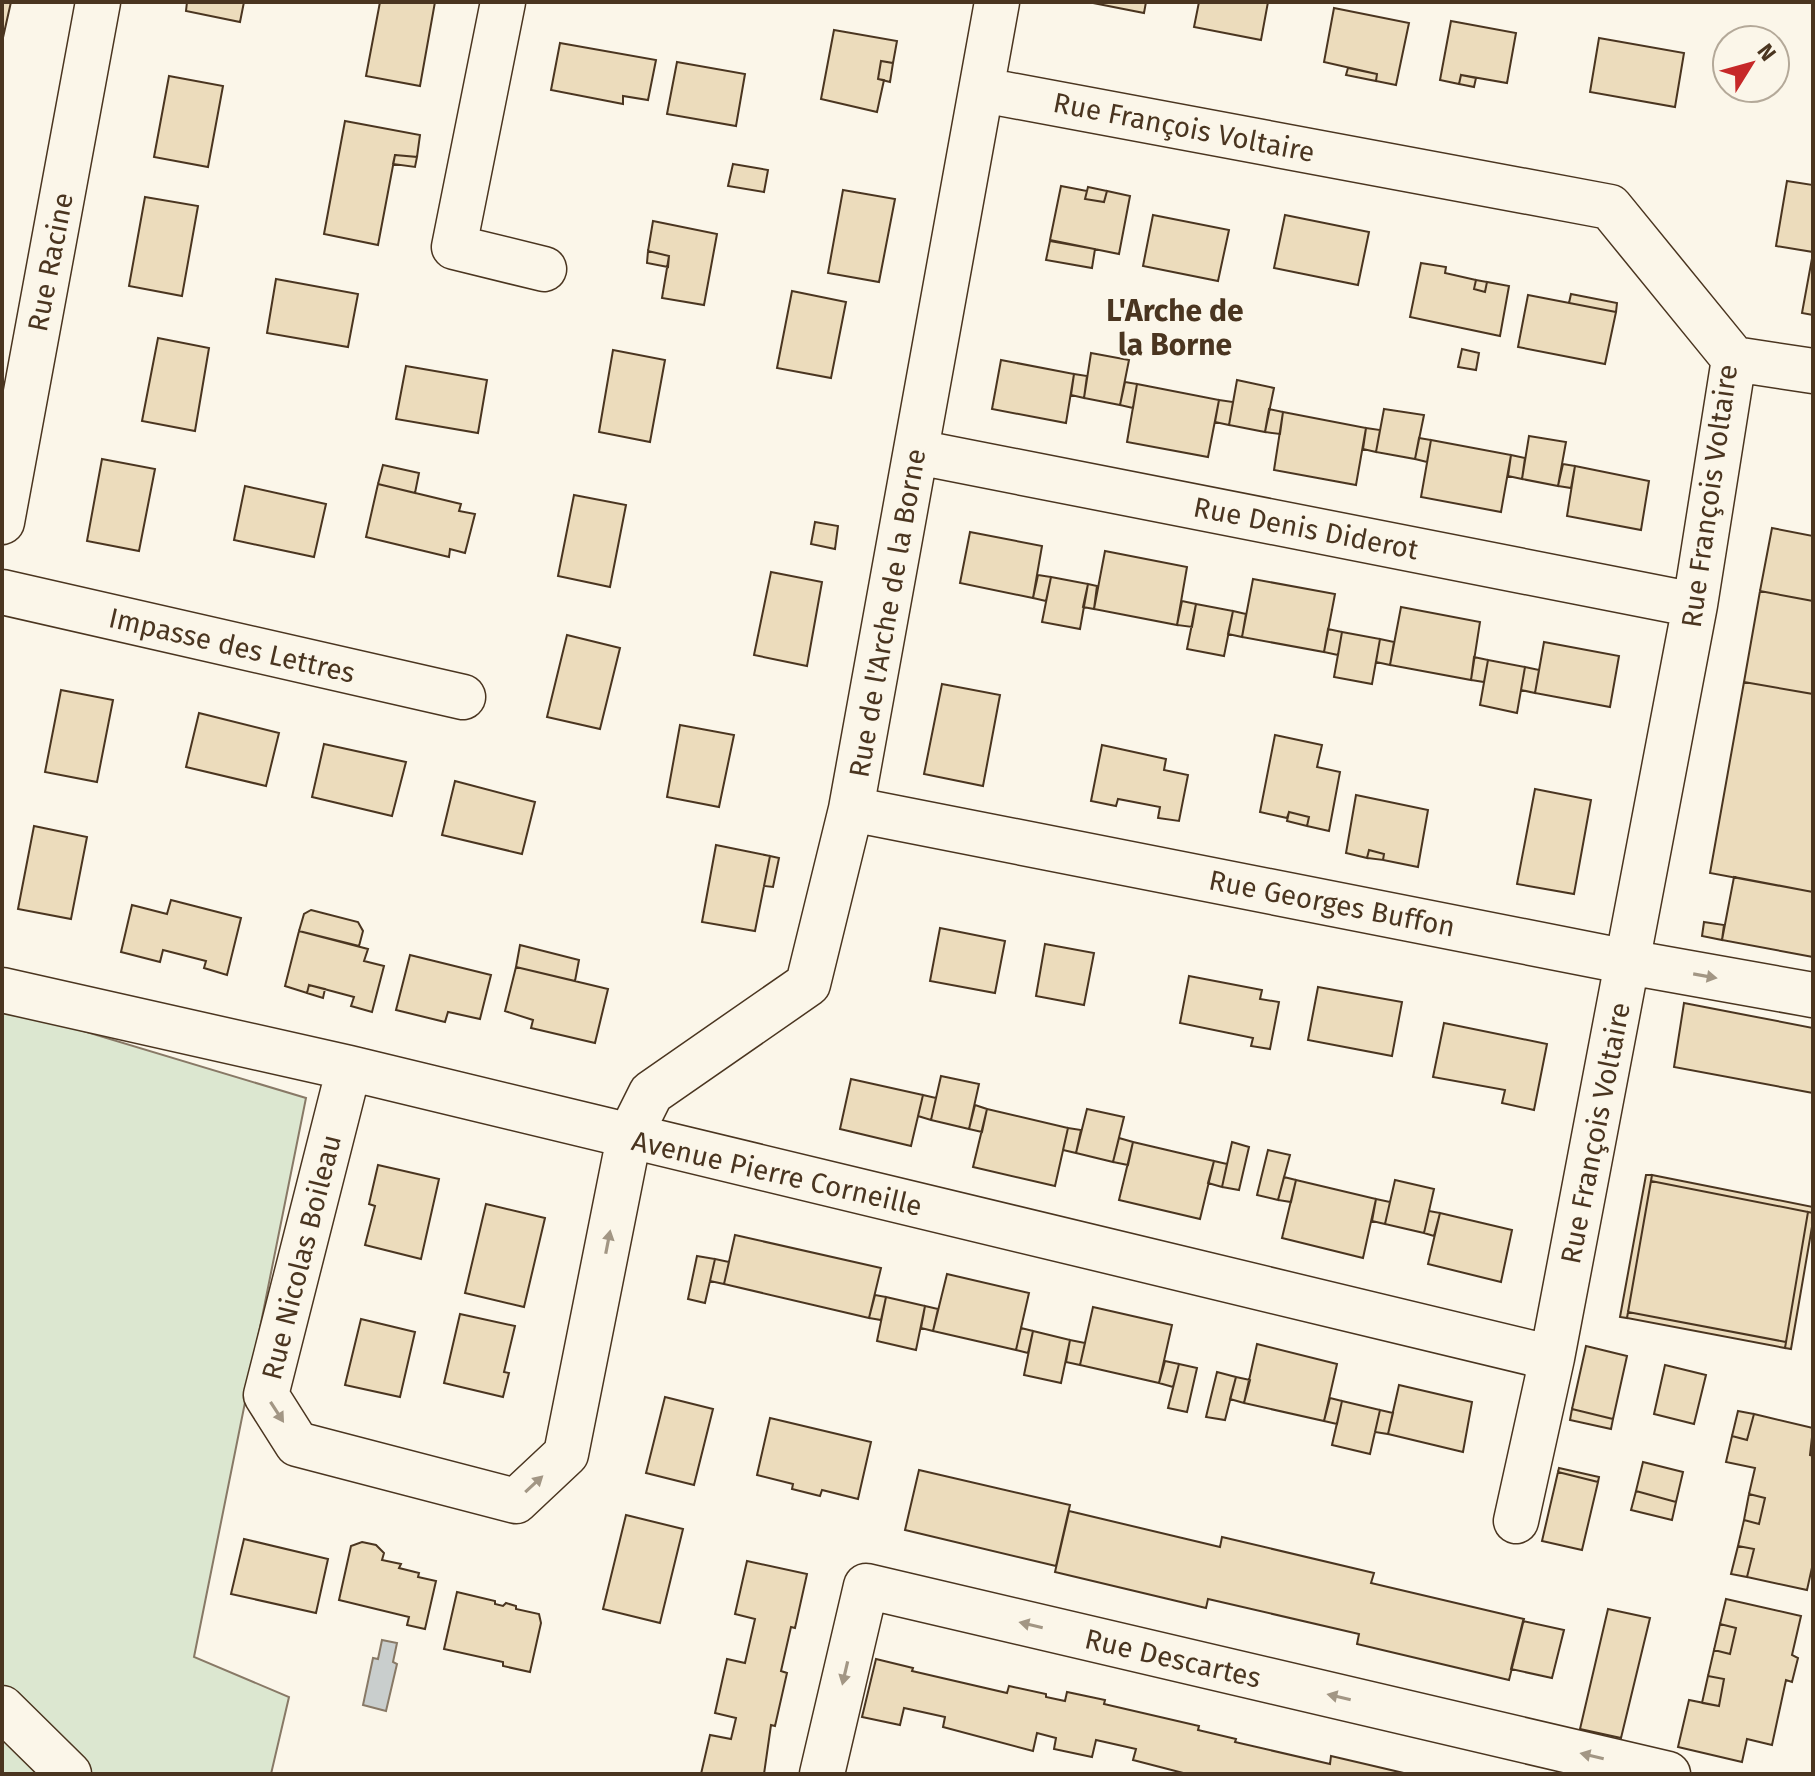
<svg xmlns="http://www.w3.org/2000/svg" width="1815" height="1776" font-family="'Fira Sans',sans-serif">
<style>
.green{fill:#dce7d0;stroke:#887966;stroke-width:2}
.water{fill:#c9cecd;stroke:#887966;stroke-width:2}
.building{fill:#ecdcbc;stroke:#4a3520;stroke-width:2}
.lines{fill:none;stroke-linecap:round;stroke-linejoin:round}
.minor-casing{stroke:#4a3520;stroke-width:47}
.minor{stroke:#fbf6e9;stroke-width:44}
.oneway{fill:#a29684}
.labels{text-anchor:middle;stroke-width:6;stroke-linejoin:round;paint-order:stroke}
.street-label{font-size:28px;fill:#4a3520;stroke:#fbf6e9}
.neighbourhood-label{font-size:30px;font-weight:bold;fill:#4a3520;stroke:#fbf6e9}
</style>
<rect width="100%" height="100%" fill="#fbf6e9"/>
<path class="green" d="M2,1011l28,4 276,83 -112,559 95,40 -18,77h-269z"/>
<path class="water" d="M382,1640l15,3 -4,19 4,2 -11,47 -23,-6 10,-47 5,1z"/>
<path class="building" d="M2,2h9l-9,40z
M187,2h57l-4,20 -54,-11z
M380,2h55l-15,84 -54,-10z
M1088,2h58l-2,11z
M1199,2h69l-7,38 -67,-13z
M1334,8l75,15 -13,62 -20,-4 1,-7 -53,-12z
M1451,21l65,12 -9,50 -46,-8 -2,9 -19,-4z
M834,30l63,11 -4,22 -12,-2 -3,18 6,1 -7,32 -56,-13z
M1599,38l85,15 -9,54 -85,-15z
M560,43l96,17 -8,40 -25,-4v8l-72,-14z
M881,61l12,2 -3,19 -12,-3z
M677,62l68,12 -9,52 -69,-12z
M1348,68l29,6 -1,7 -30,-6z
M1461,75l15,3 -2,9 -15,-3z
M169,76l54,10 -15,81 -54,-10z
M345,121l75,14 -3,22 -22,-2 -17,90 -54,-11z
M395,155l22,2 -2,10 -22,-3z
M733,164l35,6 -4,22 -36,-6z
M1787,181l26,4v67l-37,-6z
M1061,186l26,5 -2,8 19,3 3,-11 23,5 -11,58 -69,-14z
M1088,187l19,4 -3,11 -19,-3z
M843,190l52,9 -16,83 -51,-9z
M145,197l53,9 -16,90 -53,-10z
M1153,215l76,15 -11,51 -75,-15z
M1285,215l84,17 -11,53 -84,-17z
M653,221l64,13 -13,71 -42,-7 7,-42 -21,-5z
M1050,241l45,8 -3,19 -46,-8z
M648,251l21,5 -1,11 -21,-4z
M1813,253v62l-11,-2z
M1421,263l25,4 -1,6 31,7 -2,9 11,3 2,-10 22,4 -9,50 -90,-19z
M276,279l82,15 -10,53 -81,-14z
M1476,280l11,2 -2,10 -11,-3z
M792,291l54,11 -15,76 -54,-10z
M1571,294l46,9 -1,9 -47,-9z
M1528,295l88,17 -11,52 -87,-17z
M158,338l51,10 -14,83 -53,-10z
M1462,349l17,4 -3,17 -18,-3z
M613,350l52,10 -15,82 -51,-10z
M1091,353l38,7 -9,45 -36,-7z
M1001,360l73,14 -8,49 -74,-14z
M406,366l81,14 -9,53 -82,-14z
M1074,374l13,2 -3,22 -13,-3z
M1237,380l37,8 -9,44 -36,-7z
M1125,382l12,2 -4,24 -13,-3z
M1137,384l82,16 -11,57 -81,-15z
M1219,400l14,2 -4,23 -14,-3z
M1269,409l14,3 -3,22 -15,-2z
M1384,409l40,6 -9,44 -39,-7z
M1283,412l83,16 -10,57 -82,-15z
M1366,428l14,2 -4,22 -13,-3z
M1529,436l37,6 -8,44 -36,-7z
M1419,438l12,2 -4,22 -12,-3z
M1431,440l80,15 -10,57 -80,-15z
M1511,455l14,3 -3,21 -14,-3z
M102,459l53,10 -16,82 -52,-10z
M1563,464l12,2 -4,22 -13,-2z
M383,465l36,8 -4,20 -37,-9z
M1575,466l74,15 -8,49 -74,-14z
M378,484l83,20 -2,7 16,3 -10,39 -15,-4 -1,8 -83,-20z
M245,486l81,18 -12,53 -80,-17z
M574,495l52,10 -16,82 -52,-11z
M815,522l23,4 -3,23 -24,-5z
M1772,528l41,8v65l-53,-10z
M970,532l72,14 -9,52 -73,-15z
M1105,551l82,16 -10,58 -83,-16z
M771,572l51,10 -15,84 -53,-11z
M1038,575l13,2 -5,24 -13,-3z
M1051,577l37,7 -8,45 -38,-7z
M1253,579l82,15 -11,58 -82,-15z
M1088,584l9,2 -3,23 -11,-2z
M1760,591l53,10v93l-69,-12z
M1182,601l14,3 -4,23 -15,-2z
M1196,604l37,7 -9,45 -37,-7z
M1401,607l79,15 -9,58 -81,-15z
M1233,611l13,3 -4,23 -14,-3z
M1328,629l14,3 -4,23 -14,-3z
M1342,632l38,7 -8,45 -38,-7z
M567,635l53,13 -20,81 -53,-12z
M1380,639l14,3 -4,23 -14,-3z
M1544,642l75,14 -9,51 -75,-14z
M1474,657l14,3 -4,22 -13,-2z
M1488,660l37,7 -8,46 -37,-8z
M1525,667l14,3 -4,23 -14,-3z
M1744,682l69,12v198l-103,-19z
M942,684l58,11 -17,91 -59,-12z
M61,690l52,10 -16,82 -52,-10z
M199,713l80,20 -13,53 -80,-19z
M680,725l54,10 -15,72 -52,-10z
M1275,735l47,10 -5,22 23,5 -11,59 -22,-5 2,-9 -20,-5 -2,6 -27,-6z
M324,744l82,18 -14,54 -80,-19z
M1102,745l64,14 -2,11 24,5 -9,46 -21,-3 2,-11 -42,-8 -2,7 -25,-5z
M455,781l80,21 -13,52 -80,-19z
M1535,789l56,11 -17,94 -57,-10z
M1356,795l72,15 -10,57 -35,-7 1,-6 -15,-4 -2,8 -21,-5z
M1289,812l20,5 -2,9 -20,-5z
M34,826l53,11 -16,82 -53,-10z
M716,845l54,11 -15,75 -53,-9z
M1369,850l15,4 -1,6 -16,-2z
M770,856l9,2 -6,29 -9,-1z
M1734,877l79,15v65l-91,-17z
M171,900l70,18 -14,57 -23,-7 2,-7 -43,-11 -3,12 -39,-10 11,-47 35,9z
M311,910l47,12 5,9 -4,15 -60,-15 5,-17z
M1704,922l20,3 -2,15 -20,-4z
M940,928l65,13 -10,52 -65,-12z
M299,931l69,18 -4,12 20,5 -12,46 -21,-6 3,-9 -45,-12 -2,8 -22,-7z
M1045,944l49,9 -10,52 -48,-9z
M520,945l59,15 -4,21 -59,-14z
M410,955l81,20 -11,44 -32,-7 -3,10 -49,-12z
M516,967l92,22 -13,54 -64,-15 2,-8 -28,-9z
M1189,976l73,14 -2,9 19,3 -9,47 -19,-3 2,-8 -73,-15z
M309,985l16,4 -2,9 -16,-5z
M1318,987l84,15 -10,54 -84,-16z
M1684,1003l129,25v65l-139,-26z
M1444,1023l103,21 -13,66 -32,-7 3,-13 -72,-13z
M941,1076l38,8 -10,45 -38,-9z
M851,1079l72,16 -12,51 -71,-17z
M923,1095l13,3 -5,22 -13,-4z
M975,1105l12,4 -5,23 -13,-3z
M987,1109l81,19 -13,58 -82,-19z
M1087,1109l37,8 -11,45 -37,-9z
M1068,1128l13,2 -5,23 -13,-3z
M1119,1138l14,4 -5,23 -15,-3z
M1133,1142l81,19 -14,58 -81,-19z
M1232,1142l17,5 -10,43 -17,-3z
M1268,1150l22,5 -12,45 -21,-5z
M1214,1161l13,3 -5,23 -14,-4z
M378,1165l61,14 -18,80 -56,-14 10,-39 -6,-2z
M1646,1175h6l-25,143 -7,-1z
M1652,1175l161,32v6l-162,-32z
M1284,1177l12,3 -5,22 -13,-2z
M1296,1180l80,19 -13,59 -81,-20z
M1395,1180l39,9 -10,44 -39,-9z
M1651,1181l157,31 -22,130 -158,-30z
M1376,1199l14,3 -5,22 -13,-3z
M486,1204l59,14 -21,89 -59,-14z
M1429,1211l11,2 -6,23 -10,-3z
M1808,1212l5,1v8l-22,128 -6,-1z
M1440,1213l72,17 -11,52 -73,-18z
M735,1235l146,33 -12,50 -145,-34z
M697,1256l18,3 -10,44 -17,-4z
M715,1259l14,3 -5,22 -14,-3z
M947,1274l82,19 -13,57 -83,-19z
M875,1295l11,2 -5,23 -12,-2z
M886,1297l39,9 -9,44 -39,-9z
M925,1306l13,3 -5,22 -12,-3z
M1093,1307l79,18 -13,58 -79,-18z
M1628,1312l158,30 -1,6 -158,-30z
M460,1314l55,12 -11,46 5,1 -6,24 -59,-14z
M361,1319l54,13 -15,65 -55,-12z
M1021,1328l12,3 -5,22 -12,-3z
M1033,1331l37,9 -9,43 -37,-8z
M1070,1340l15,3 -5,22 -14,-3z
M1257,1344l80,20 -13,57 -80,-18z
M1586,1346l41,10 -14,63 -41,-10z
M1165,1361l14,3 -6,23 -14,-4z
M1179,1364l18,4 -10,44 -19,-4z
M1665,1365l41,10 -12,49 -40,-10z
M1217,1372l19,5 -11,43 -19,-3z
M1236,1377l14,3 -6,23 -14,-4z
M1399,1385l73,17 -9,50 -75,-18z
M665,1397l48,12 -19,76 -48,-12z
M1330,1398l12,3 -5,23 -13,-3z
M1342,1401l38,9 -10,44 -38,-9z
M1572,1409l41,10 -2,10 -41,-9z
M1380,1410l13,3 -5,21 -13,-2z
M1738,1411l16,3 -7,26 -15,-4z
M1754,1414l59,14 -3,27 3,1v107l-6,27 -60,-13 7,-28 -16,-3 6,-26 15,4 6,-26 -16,-4 6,-26 -29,-6 6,-26 15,4z
M770,1418l101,24 -13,57 -36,-9 -2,6 -28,-7 1,-5 -36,-9z
M1643,1462l40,10 -7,30 -40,-11z
M1559,1468l40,9 -1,5 -40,-10z
M919,1470l151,35 -14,61 -151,-36z
M1558,1472l40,10 -16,68 -40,-9z
M1636,1491l40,11 -4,18 -41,-10z
M1749,1494l16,4 -6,26 -15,-4z
M1069,1511l151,36 2,-10 152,36 -3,10 153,36 -15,61 -152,-36 2,-10 -151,-35 -2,9 -151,-36z
M626,1515l57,14 -23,94 -57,-14z
M244,1539l84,20 -12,54 -85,-19z
M362,1542l14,3 8,8 -2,7 19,4 -2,4 20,5 -1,4 18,4 -11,48 -18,-4 2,-8 -70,-17 12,-54z
M1738,1546l16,3 -7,28 -16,-3z
M747,1561l60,13 -12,54 -4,-1 -10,44 6,2 -12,53 -4,-1 -7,49h-63l9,-39 21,4 5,-21 -21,-5 12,-54 18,4 10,-44 -20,-5z
M457,1592l38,9v3l8,2 3,-3 10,3v3l23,5 2,9 -11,49 -27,-6v-4l-59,-13z
M1726,1599l75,17 -9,39 6,3 -6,24 -6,-2 -14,65 -25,-6 -5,23 -64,-15 11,-47 30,6 5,-27 -16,-3 6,-26 16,4 6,-26 -16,-4z
M1608,1609l42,9 -29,120 -41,-9z
M1523,1621l41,9 -12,48 -41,-9z
M1720,1624l16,4 -6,26 -16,-4z
M876,1659l37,9 -1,3 95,22 2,-7 37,8v3l19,4 2,-9 38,8 -1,4 95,22 -1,4 38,9 -1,3 95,22 1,-8 77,18h-221l-54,-14 3,-11 -40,-9 -4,17 -38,-8 2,-11 -19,-5 -4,18 -90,-24 2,-10 -41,-9 -4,17 -38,-8z
M1708,1676l16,3 -5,27 -17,-3z"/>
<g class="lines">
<defs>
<path id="minor" d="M503,2l-49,245 90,22
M983,90l627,117 124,152 -39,246 -143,753 -36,163
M1734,359l79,12
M917,452l778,153
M2,522l96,-520
M2,592l461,105
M851,809l777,153 185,33
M2,990l347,78 1203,290
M349,1068l-83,327 31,49 219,57 50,-47 63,-317 22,-44 157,-109 43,-175 146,-807
M2,1708l67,66
M822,1774l44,-188 802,188"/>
</defs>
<use href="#minor" class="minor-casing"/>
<use href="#minor" class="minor"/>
</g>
<defs><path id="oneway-solid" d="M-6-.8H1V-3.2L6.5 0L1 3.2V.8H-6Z" transform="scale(2)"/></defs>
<g class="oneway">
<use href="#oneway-solid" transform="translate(1705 976) rotate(10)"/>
<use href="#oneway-solid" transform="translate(608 1242) rotate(-79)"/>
<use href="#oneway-solid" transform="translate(277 1412) rotate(57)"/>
<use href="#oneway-solid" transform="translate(534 1484) rotate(-43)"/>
<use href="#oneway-solid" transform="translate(1031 1625) rotate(-167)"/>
<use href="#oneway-solid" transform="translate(845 1673) rotate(103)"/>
<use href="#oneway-solid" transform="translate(1339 1697) rotate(-167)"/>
<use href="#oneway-solid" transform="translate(1592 1756) rotate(-167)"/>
</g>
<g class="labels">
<g class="street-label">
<text transform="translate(1184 127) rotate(11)" y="10">Rue François Voltaire</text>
<text transform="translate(50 262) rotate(-79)" y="10">Rue Racine</text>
<text transform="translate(1709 496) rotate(-82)" y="10">Rue François Voltaire</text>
<text transform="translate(1306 528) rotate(11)" y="10">Rue Denis Diderot</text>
<text transform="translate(887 613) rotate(-80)" y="10">Rue de l'Arche de la Borne</text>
<text transform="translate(232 645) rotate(13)" y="10">Impasse des Lettres</text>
<text transform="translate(1332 903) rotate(11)" y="10">Rue Georges Buffon</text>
<text transform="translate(1595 1133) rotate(-79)" y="10">Rue François Voltaire</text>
<text transform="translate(777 1173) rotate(13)" y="10">Avenue Pierre Corneille</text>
<text transform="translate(301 1257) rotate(-76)" y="10">Rue Nicolas Boileau</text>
<text transform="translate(1173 1658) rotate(13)" y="10">Rue Descartes</text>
</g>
<g class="neighbourhood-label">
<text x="1175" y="321">L'Arche de<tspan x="1175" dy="34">la Borne</tspan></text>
</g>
</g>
<rect width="1815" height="1776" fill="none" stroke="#4a3520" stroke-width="8"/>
<g transform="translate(1751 64) rotate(53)"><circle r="38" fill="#fbf6e9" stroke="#b4a999" stroke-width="2"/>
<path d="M0-6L14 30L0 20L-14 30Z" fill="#c62828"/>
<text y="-12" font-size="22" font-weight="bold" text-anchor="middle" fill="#4a3520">N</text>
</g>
</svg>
